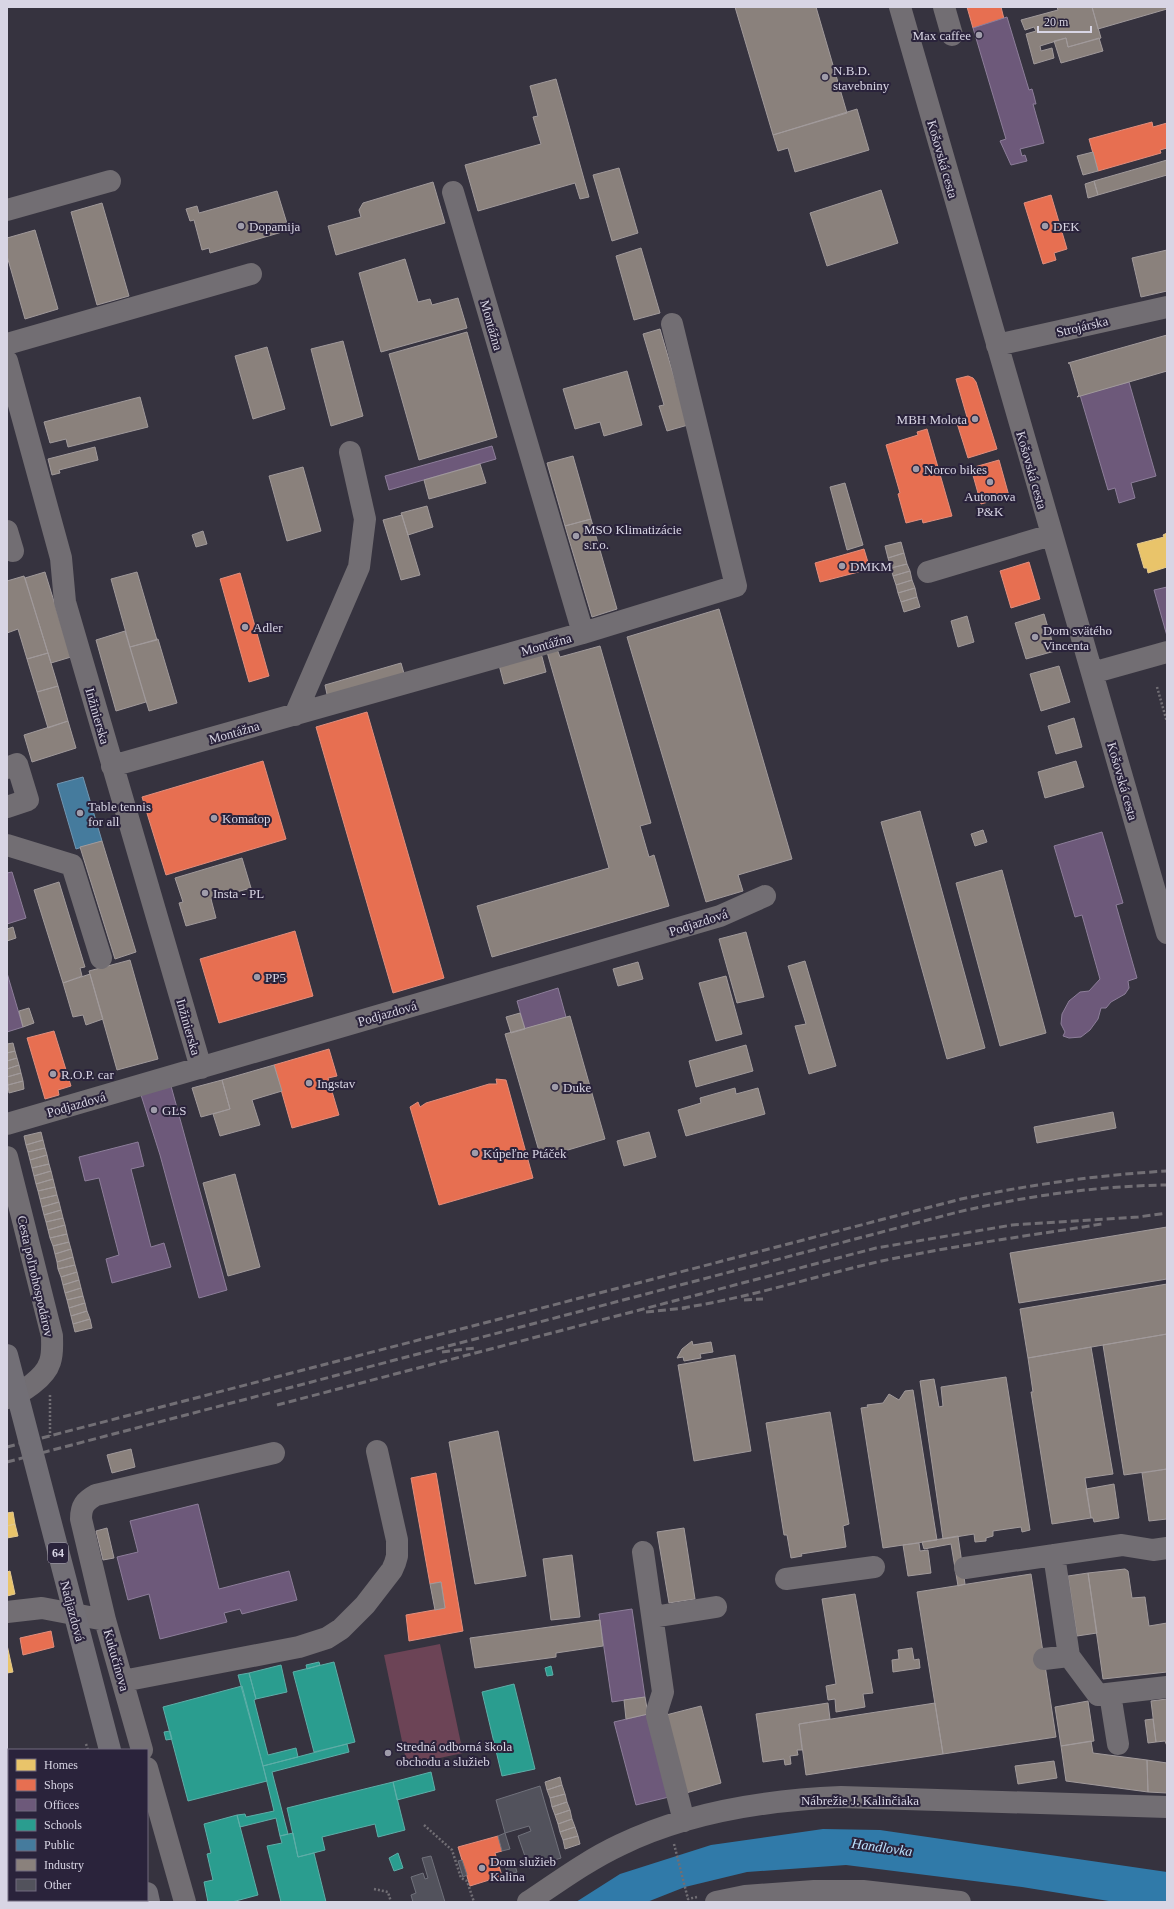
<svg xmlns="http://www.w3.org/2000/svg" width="1174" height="1909" font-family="Georgia,serif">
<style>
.green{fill:#6c4456}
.water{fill:#307aa9}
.homes{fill:#e9c46a;stroke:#e4c98f}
.shops{fill:#e76f51;stroke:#e28e7d}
.offices{fill:#6d597a;stroke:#8d7e9a}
.schools{fill:#2a9d8f;stroke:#5eaea8}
.public{fill:#457b9d;stroke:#7196b2}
.industry{fill:#8a817c;stroke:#a19a9b}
.building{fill:#52525c;stroke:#70717b}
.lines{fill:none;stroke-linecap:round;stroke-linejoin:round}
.path{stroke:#716e74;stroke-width:2.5;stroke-dasharray:2 2;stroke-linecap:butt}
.minor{stroke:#726e73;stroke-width:22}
.major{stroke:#726f76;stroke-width:22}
.rail{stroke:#726f75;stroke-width:3;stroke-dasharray:8 4;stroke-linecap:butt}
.major-bridge{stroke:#726f76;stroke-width:22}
.poi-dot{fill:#9f9caa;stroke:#2a233b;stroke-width:1.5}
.labels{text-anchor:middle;stroke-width:4;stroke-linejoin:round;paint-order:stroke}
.shield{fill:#2a233b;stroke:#a4a0b1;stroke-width:1}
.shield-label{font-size:12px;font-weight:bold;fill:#d8d5e4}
.poi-label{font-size:13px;fill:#d8d5e4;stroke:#2a233b;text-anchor:start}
.street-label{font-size:13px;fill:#d8d5e4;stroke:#2a233b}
.water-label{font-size:14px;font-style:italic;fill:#bce3ff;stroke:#2a233b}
</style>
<rect width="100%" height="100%" fill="#36333f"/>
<path class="green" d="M440,1644l23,109 -56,12 -23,-110z"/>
<path class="water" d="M823,1829l57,1 287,42v30h-52l-93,-15 -176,-22 -99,7 -62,15 -38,15h-71l44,-28 91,-29z"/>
<path class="homes" d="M1167,533v34l-19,6 -1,-5h-3l-7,-24 27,-7 -1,-2z
M13,1512l2,12 -8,2v-13z
M15,1524l3,12 -11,2v-12z
M10,1571l5,23 -8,2v-24z
M7,1645l6,27 -6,1z
M7,1872l2,8v20h12l1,2h-15z
M31,1900h27v2h-26z"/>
<path class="shops" d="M967,7h34l3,12 -31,9z
M1152,122l1,5 14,-4v25l-7,2 1,3 -63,18 -9,-32z
M1051,195l16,54 -13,4 2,7 -13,4 -19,-61z
M968,376l5,2 3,4 21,67 -29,9 -12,-38 11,-3 -11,-38z
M927,429l25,87 -29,7 -1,-4 -16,4 -8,-29 2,-1 -14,-48 32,-10 -1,-3z
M999,460l10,36 -28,8 -10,-36z
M864,549l6,20 -50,13 -5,-19z
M1029,562l11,37 -29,9 -11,-37z
M240,573l29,103 -20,6 -29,-103z
M367,712l77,266 -51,15 -77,-266z
M263,761l23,78 -120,36 -24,-78z
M295,931l18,65 -94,27 -19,-64z
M54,1031l17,55 -13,4 1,5 -14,4 -18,-61z
M329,1049l8,27 -9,2 11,37 -47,13 -18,-63z
M496,1079l10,1 27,98 -94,27 -29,-98 8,-5 2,5 6,-4 63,-19h8z
M436,1473l27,158 -54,10 -3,-26 39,-7 -4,-26 -11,2 -19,-106z
M51,1631l3,16 -31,8 -3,-17z
M498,1836l4,15 -7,2 7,23 -32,10 -12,-39z"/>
<path class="offices" d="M1007,17l22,73 3,-1 2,7 2,8h-3l11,39 -24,6 2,7 3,-1 2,6 -16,4 -11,-24 6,-2 -33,-111z
M1129,382l27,94 -25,7 4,15 -16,5 -4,-15 -7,2 -28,-95z
M492,446l4,13 -107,31 -4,-14z
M1167,587v49l-13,-46z
M1102,832l21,71 -7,2 21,73 -9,3 1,7 -4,6 -14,8 -5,6h-5l-3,11 -8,11 -9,7 -12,1 -6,-2 2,-4 -4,-8 1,-10 7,-13 11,-9 9,-1 11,-12 -18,-64 -7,2 -21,-71z
M12,872l14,46 -19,6v-51z
M7,973l16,54 -16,5z
M558,988l8,29 -41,12 -8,-28z
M171,1086l56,204 -28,8 -39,-143 -19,-60z
M138,1142l6,24 -13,3 20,78 13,-4 7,24 -59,16 -6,-24 13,-4 -20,-77 -14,3 -6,-24z
M198,1504l21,85 70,-18 8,29 -55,14 -2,-5 -16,4 3,9 -67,17 -11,-45 -21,6 -11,-43 21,-5 -8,-31z
M632,1609l13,88 -33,5 -13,-88z
M648,1714l21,83 -33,8 -22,-83z"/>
<path class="schools" d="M319,1662l1,3 -13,4 -1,-4z
M334,1662l21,80 -41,10 -21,-80z
M281,1665l6,27 -31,7 -7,-26z
M551,1666l2,9 -6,1 -2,-8z
M249,1673l7,26 -2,1 14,55 28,-7 2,9 -35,9 -25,-91z
M514,1684l21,85 -33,7 -20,-84z
M242,1686l25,95 -79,20 -25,-94z
M170,1731l2,8 -6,1 -2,-8z
M347,1744l2,8 -77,20 16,62 -8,2 -4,-18 -36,9 -3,-12 8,-1 1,3 28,-6 -11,-45z
M431,1772l4,18 -38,10 -4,-18z
M393,1782l12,48 -27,7 -3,-13 -53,13 3,13 -27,7 -11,-49z
M237,1815l21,80 -26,7h-24l-4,-20 9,-2 -6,-26 4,-1 -7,-29z
M293,1833l5,24 16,-4 12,49h-45l-14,-56 15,-3 -2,-7z
M398,1853l5,15 -9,3 -5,-13z"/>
<path class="public" d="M83,777l19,64 -26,8 -19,-65z"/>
<path class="industry" d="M735,7h81l31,106 -74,22z
M1057,7h35l9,31 -33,9 -2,-9 -26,8 1,5 11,-3 2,10 -20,6 -8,-30 10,-3 -2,-4 -9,3 -4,-10 37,-10z
M1092,7h75v2l-69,20z
M1066,38l2,9 31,-9 4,13 -42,12 -7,-22z
M556,79l33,118 -9,2 -5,-16 -97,28 -13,-46 76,-21 -8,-27 5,-1 -8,-30z
M857,109l12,41 -74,22 -7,-24 -10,3 -5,-16z
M1093,152l5,19 -15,4 -6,-19z
M1167,160v15l-69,20 -4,-14z
M619,168l19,65 -26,8 -19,-66z
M1094,181l4,14 -10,3 -3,-14z
M433,182l12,41 -109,32 -8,-29 33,-9 -2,-7 4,-7z
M881,190l17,53 -71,23 -17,-53z
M277,191l12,39 -79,23 -1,-5 -7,2 -8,-30 -4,1 -4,-12 11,-3 2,7z
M102,203l27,93 -32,9 -26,-93z
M35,230l23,79 -33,10 -18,-63v-18z
M641,248l19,65 -26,7 -18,-64z
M1167,250v41l-26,6 -9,-39z
M405,259l13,43 12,-3 2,6 26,-7 9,30 -86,24 -22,-79z
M660,329l28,96 -21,6 -8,-25 5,-1 -21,-71z
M467,332l30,105 -78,23 -30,-106z
M1167,335v36l-90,26 2,-2 -9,-31 -2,-1z
M343,341l20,75 -32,10 -20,-77z
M267,347l18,62 -32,10 -18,-63z
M627,371l15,54 -38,11 -4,-14 -25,7 -12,-40z
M140,397l8,30 -80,20 -2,-8 -16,4 -6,-21z
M95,447l3,13 -39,10 1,3 -8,2 -4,-16z
M573,456l18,63 -26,7 -18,-63z
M480,464l6,19 -57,16 -5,-19z
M303,467l18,64 -34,10 -18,-65z
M845,483l18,62 -16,5 -17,-63z
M427,506l6,21 -25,8 -7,-22z
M402,515l18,60 -19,5 -18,-60z
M591,519l26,90 -25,8 -27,-91z
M203,531l4,13 -11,3 -4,-12z
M901,542l3,11 -16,5 -3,-12z
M904,553l3,11 -16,4 -3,-10z
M907,564l3,7 -17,5 -2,-8z
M910,571l2,9 -16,5 -3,-9z
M45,572l26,85 -20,6 -26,-85z
M137,572l20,68 -27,7 -19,-68z
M24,576l24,77 -21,6 -9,-30 -11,4v-52z
M912,580l3,8 -17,5 -2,-8z
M915,588l2,9 -16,5 -3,-9z
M917,597l3,10 -16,5 -3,-10z
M719,609l73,250 -54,16 5,16 -37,11 -79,-265z
M1044,614l11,37 -29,8 -11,-36z
M967,616l7,26 -16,5 -7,-26z
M125,631l21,71 -30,9 -20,-71z
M158,639l19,64 -28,8 -19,-64z
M600,646l51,177 -11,3 9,31 5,-2 15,51 -177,51 -15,-51 132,-38 -62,-216 10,-3 3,8z
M48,653l10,33 -21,6 -10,-33z
M541,653l5,19 -42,12 -5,-19z
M401,663l4,14 -77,22 -3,-14z
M1059,666l11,36 -29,9 -11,-37z
M58,686l10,35 -20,7 -11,-36z
M1074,718l8,29 -26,7 -8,-28z
M68,721l8,27 -44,14 -8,-27z
M1076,761l8,26 -39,11 -7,-26z
M920,811l65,237 -38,11 -66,-237z
M983,830l4,12 -12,4 -4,-12z
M102,841l34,111 -21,7 -35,-112z
M242,858l9,30 -40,11 5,19 -30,8 -7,-23 4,-1 -8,-24z
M1002,870l44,163 -46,13 -44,-163z
M59,882l26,85 -5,1 2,8 -19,7 -29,-93z
M13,927l3,11 -9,3v-12z
M746,932l18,65 -27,6 -18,-64z
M130,960l28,99 -41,11 -28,-99z
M805,961l31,105 -27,8 -14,-48 11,-2 -18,-58z
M638,962l5,17 -25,7 -5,-17z
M90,974l13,45 -17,6 -3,-10 -10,2 -10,-34z
M726,976l16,58 -26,7 -17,-58z
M29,1008l5,15 -11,4 -4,-16z
M520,1013l5,16 -14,4 -5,-16z
M570,1016l35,123 -64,19 -36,-124z
M13,1043l2,8 -8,2v-9z
M746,1045l7,26 -57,16 -7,-26z
M15,1051l2,7 -10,3v-8z
M17,1058l2,7 -12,4v-8z
M19,1065l2,8 -14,4v-8z
M274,1065l8,26 -30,9 8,25 -40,11 -7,-22 17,-5 -8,-29z
M21,1073l2,8 -15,4 -1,-8z
M222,1080l8,29 -29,8 -9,-29z
M23,1081l1,8 -15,4 -1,-8z
M735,1088l1,6 22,-6 7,26 -79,22 -8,-26 23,-7 -1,-5z
M1113,1112l3,16 -79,15 -3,-16z
M41,1132l2,8 -17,5 -2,-9z
M649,1132l7,25 -32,9 -7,-25z
M43,1140l2,8 -17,4 -2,-7z
M45,1148l2,7 -17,5 -2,-8z
M47,1155l2,9 -17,4 -2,-8z
M49,1164l2,7 -17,5 -2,-8z
M51,1171l2,8 -17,5 -2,-8z
M235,1174l25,93 -32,9 -25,-93z
M53,1179l2,8 -17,4 -2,-7z
M55,1187l2,8 -17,4 -2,-8z
M57,1195l2,7 -17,5 -2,-8z
M59,1202l2,8 -17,5 -2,-8z
M61,1210l2,8 -17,4 -2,-7z
M63,1218l2,7 -17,5 -2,-8z
M65,1225l2,9 -17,4 -2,-8z
M1167,1227v52l-148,24 -9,-50z
M67,1234l2,8 -16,4 -3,-8z
M69,1242l2,7 -16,5 -2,-8z
M71,1249l2,8 -16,5 -2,-8z
M73,1257l2,8 -17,4 -1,-7z
M75,1265l2,7 -16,5 -3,-8z
M77,1272l2,8 -16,5 -2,-8z
M79,1280l2,8 -16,5 -2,-8z
M1167,1284v50l-139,24 -8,-49z
M81,1288l2,8 -16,4 -2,-7z
M83,1296l2,7 -16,5 -2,-8z
M85,1303l2,8 -16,5 -2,-8z
M87,1311l3,8 -17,5 -2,-8z
M90,1319l2,9 -17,4 -2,-8z
M1167,1334v135l-43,6 -21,-130z
M692,1341l1,4 18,-3 2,10 -13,2 1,4 -17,3 -1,-4 -6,1 5,-9z
M1091,1347l22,127 -28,4 6,40 -39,6 -21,-132h2l-5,-34z
M735,1355l16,96 -57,10 -16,-96z
M1006,1377l24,153 -8,2 -1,-5 -28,4v5l-7,2v3l-11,1 -1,-8 -31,5 -23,-158 14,-2 5,28 4,-1 -2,-19z
M913,1390l24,150 -54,8 -22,-140 7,-1 -1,-2 16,-2 6,-9 10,6 6,-9z
M830,1412l19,112 -6,2 3,21 -45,7 1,2 -11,2 -4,-23h-3l-18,-112z
M498,1431l28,145 -51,8 -26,-142z
M131,1449l4,18 -23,6 -5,-18z
M1167,1469v50l-18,2 -7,-48z
M1114,1484l5,34 -25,4 -1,-4h-2l-5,-29z
M107,1528l7,30 -11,2 -7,-29z
M684,1528l11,71 -26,4 -12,-71z
M958,1536l7,48 -7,2 -7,-42 -27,5 -2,-7z
M919,1543l1,8 8,-1 3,23 -23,3 -5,-31z
M572,1555l8,62 -29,3 -8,-61z
M1125,1569l3,2 4,27 13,-1 4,29 18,-3v49l-64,7 -15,-106z
M1088,1573l9,60 -20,3 -9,-60z
M1031,1574l25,163 -113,17 -26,-162z
M441,1582l4,26 -10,2 -5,-26z
M855,1594l18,99 -10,1 2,13 -29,5 -1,-13 -7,1 -2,-14 10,-2 -14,-85z
M600,1620l3,26 -47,7v4l-81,11 -5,-30z
M912,1648l2,12 5,-1 1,9 -27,4 -1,-12 7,-1 -1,-9z
M645,1697l3,17 -22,5 -2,-19z
M1167,1699v47l-2,-5 -9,1 -5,-41z
M1088,1701l6,40 -33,5 -6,-39z
M828,1703l2,16 -31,5 3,26h-5l1,5 -8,1 1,8 -6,1 -1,-6 -21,3 -7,-48z
M935,1703l8,51 -137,21 -7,-51z
M701,1706l20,77 -35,10 -20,-78z
M1153,1719l3,23 -8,1 -3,-23z
M1091,1741l2,12 54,7 1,32 -82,-11 -5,-35z
M1147,1760l20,3v30l-19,-1z
M1054,1761l3,17 -39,6 -3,-18z
M560,1777l2,8 -15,5 -2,-8z
M562,1785l3,9 -15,4 -3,-8z
M565,1794l2,8 -15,5 -2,-9z
M567,1802l3,8 -15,5 -3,-8z
M570,1810l2,9 -14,5 -3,-9z
M572,1819l3,8 -15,5 -2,-8z
M575,1827l3,9 -15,4 -3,-8z
M578,1836l2,8 -15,5 -2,-9z"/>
<path class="building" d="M540,1786l21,72 -32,10 -11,-32 13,-5 -2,-5 -24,7 -9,-33z
M505,1833l5,16 -8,2 -4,-15z
M431,1856l14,46h-32l-2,-7 5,-2 -5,-16 12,-4 2,6 3,-1 -6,-20z
M513,1859l4,13 -9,3 -4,-13z
M462,1860l5,15 -4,2 -5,-16z"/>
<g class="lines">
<path class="path" d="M1157,687l10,35
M50,1395v41
M86,1744l2,6
M424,1825l28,25 9,28 6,3 7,21
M674,1844l14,55 9,-2
M374,1889l14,3 3,10
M120,1902v-2"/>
<path class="minor" d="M900,7l267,926
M944,7l8,28
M7,210l103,-29
M7,344l244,-70
M997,345l170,-38
M7,361l54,197 4,44 136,466
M7,531l6,20
M928,572l123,-37
M583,633l153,-47 -64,-262
M1092,673l75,-21
M295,715l64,-148 6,-48 -15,-67
M112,766l471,-133 -130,-441
M7,768l10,-4 11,36 -21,7
M7,845l65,20 29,93
M7,1124l713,-208 45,-20
M7,1157l45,179c0,9 1,17 -2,26 -5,16 -28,31 -43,36
M643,1552l20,140 -6,19v5l27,105
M1054,1555l15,101 29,39 69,-8
M965,1568l157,-23 31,5 14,-2
M786,1579l88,-12
M7,1612l35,-4 63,12
M653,1617l63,-10
M1044,1659l25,-3
M123,1681l176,-34 28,-9 14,-9 24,-24 27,-35 3,-7 2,-7v-16l-20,-89
M1110,1694l8,50
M142,1750l-37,-130 -24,-101c0,-13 4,-18 15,-24l178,-42
M147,1768l38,134
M528,1902c30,-20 60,-42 92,-57 68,-33 147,-45 221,-48l326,10
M716,1902l29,-6 69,-5h49l97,11"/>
<path class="major" d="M147,1893l2,9"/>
<path class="rail" d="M744,1300l19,-1
M682,1308c66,-10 130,-31 195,-46 74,-16 150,-26 225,-38
M646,1312l40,-4
M442,1352l33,-4
M277,1405l599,-157 136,-23 126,-8 29,-4
M7,1447l954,-248c68,-14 136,-24 206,-28
M7,1462l951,-250c69,-16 138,-26 209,-27"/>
<path class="major-bridge" d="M7,1355l103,395"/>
</g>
<g class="poi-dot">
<circle cx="979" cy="35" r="4"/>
<circle cx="825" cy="77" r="4"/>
<circle cx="241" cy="226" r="4"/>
<circle cx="1045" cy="226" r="4"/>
<circle cx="975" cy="419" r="4"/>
<circle cx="916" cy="469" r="4"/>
<circle cx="990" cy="482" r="4"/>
<circle cx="576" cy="536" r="4"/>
<circle cx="842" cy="566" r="4"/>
<circle cx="245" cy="627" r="4"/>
<circle cx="1035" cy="637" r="4"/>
<circle cx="80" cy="813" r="4"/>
<circle cx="214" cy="818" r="4"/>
<circle cx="205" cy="893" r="4"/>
<circle cx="257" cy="977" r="4"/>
<circle cx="53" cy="1074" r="4"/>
<circle cx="309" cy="1083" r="4"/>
<circle cx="555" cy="1087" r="4"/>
<circle cx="154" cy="1110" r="4"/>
<circle cx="475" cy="1153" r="4"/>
<circle cx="388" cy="1753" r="4"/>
<circle cx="482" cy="1868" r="4"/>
</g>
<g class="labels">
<rect class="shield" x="48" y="1543" width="20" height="20" rx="3"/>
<g class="shield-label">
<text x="58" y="1557">64</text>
</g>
<g class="poi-label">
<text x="971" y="40" text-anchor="end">Max caffee</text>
<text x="833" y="75">N.B.D.<tspan x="833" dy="15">stavebniny</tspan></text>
<text x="249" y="231">Dopamija</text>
<text x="1053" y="231">DEK</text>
<text x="967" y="424" text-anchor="end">MBH Molota</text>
<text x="924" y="474">Norco bikes</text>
<text x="990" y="501" text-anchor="middle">Autonova<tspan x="990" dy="15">P&amp;K</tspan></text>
<text x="584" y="534">MSO Klimatizácie<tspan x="584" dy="15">s.r.o.</tspan></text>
<text x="850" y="571">DMKM</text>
<text x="253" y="632">Adler</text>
<text x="1043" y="635">Dom svätého<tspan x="1043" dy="15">Vincenta</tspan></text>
<text x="88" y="811">Table tennis<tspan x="88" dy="15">for all</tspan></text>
<text x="222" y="823">Komatop</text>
<text x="213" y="898">Insta - PL</text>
<text x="265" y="982">PP5</text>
<text x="61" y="1079">R.O.P. car</text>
<text x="317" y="1088">Ingstav</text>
<text x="563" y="1092">Duke</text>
<text x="162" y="1115">GLS</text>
<text x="483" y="1158">Kúpeľne Ptáček</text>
<text x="396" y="1751">Stredná odborná škola<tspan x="396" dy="15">obchodu a služieb</tspan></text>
<text x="490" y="1866">Dom služieb<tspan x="490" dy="15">Kalina</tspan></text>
</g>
<g class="street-label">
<text transform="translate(943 159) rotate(74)" y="5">Košovská cesta</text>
<text transform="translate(492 325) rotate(74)" y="5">Montážna</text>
<text transform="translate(1082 326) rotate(-13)" y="5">Strojárska</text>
<text transform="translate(1032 470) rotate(74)" y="5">Košovská cesta</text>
<text transform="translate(546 644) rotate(-16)" y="5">Montážna</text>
<text transform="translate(98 716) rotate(74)" y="5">Inžinierska</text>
<text transform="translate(234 732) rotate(-16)" y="5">Montážna</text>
<text transform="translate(1123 781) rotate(74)" y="5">Košovská cesta</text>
<text transform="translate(698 922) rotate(-18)" y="5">Podjazdová</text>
<text transform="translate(387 1013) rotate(-16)" y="5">Podjazdová</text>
<text transform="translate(189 1027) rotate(74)" y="5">Inžinierska</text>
<text transform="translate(76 1104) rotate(-16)" y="5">Podjazdová</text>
<text transform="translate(36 1276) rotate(77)" y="5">Cesta poľnohospodárov</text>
<text transform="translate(73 1611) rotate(75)" y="5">Nadjazdová</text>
<text transform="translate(117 1660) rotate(74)" y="5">Kukučínova</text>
<text x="860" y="1805">Nábrežie J. Kalinčiaka</text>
</g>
<g class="water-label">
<text transform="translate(882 1847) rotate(8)" y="5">Handlovka</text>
</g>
</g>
<rect width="1174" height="1909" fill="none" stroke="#d8d5e4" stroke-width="16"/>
<rect x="8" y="1749" width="140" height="152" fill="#2a233b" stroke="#706a7f"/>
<rect x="16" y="1759" width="20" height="12" fill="#e9c46a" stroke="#706a7f"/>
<text x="44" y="1769" font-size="12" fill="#d8d5e4">Homes</text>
<rect x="16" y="1779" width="20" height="12" fill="#e76f51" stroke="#706a7f"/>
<text x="44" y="1789" font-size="12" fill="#d8d5e4">Shops</text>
<rect x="16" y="1799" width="20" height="12" fill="#6d597a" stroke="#706a7f"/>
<text x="44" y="1809" font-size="12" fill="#d8d5e4">Offices</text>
<rect x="16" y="1819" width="20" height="12" fill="#2a9d8f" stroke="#706a7f"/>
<text x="44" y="1829" font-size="12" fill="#d8d5e4">Schools</text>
<rect x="16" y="1839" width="20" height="12" fill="#457b9d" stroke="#706a7f"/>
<text x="44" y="1849" font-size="12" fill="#d8d5e4">Public</text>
<rect x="16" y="1859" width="20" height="12" fill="#8a817c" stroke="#706a7f"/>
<text x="44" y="1869" font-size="12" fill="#d8d5e4">Industry</text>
<rect x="16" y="1879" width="20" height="12" fill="#52525c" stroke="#706a7f"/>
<text x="44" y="1889" font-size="12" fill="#d8d5e4">Other</text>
<path d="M1038 26v6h53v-6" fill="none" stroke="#d8d5e4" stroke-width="2"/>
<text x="1044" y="26" font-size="12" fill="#d8d5e4" stroke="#2a233b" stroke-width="3" paint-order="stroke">20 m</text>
</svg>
